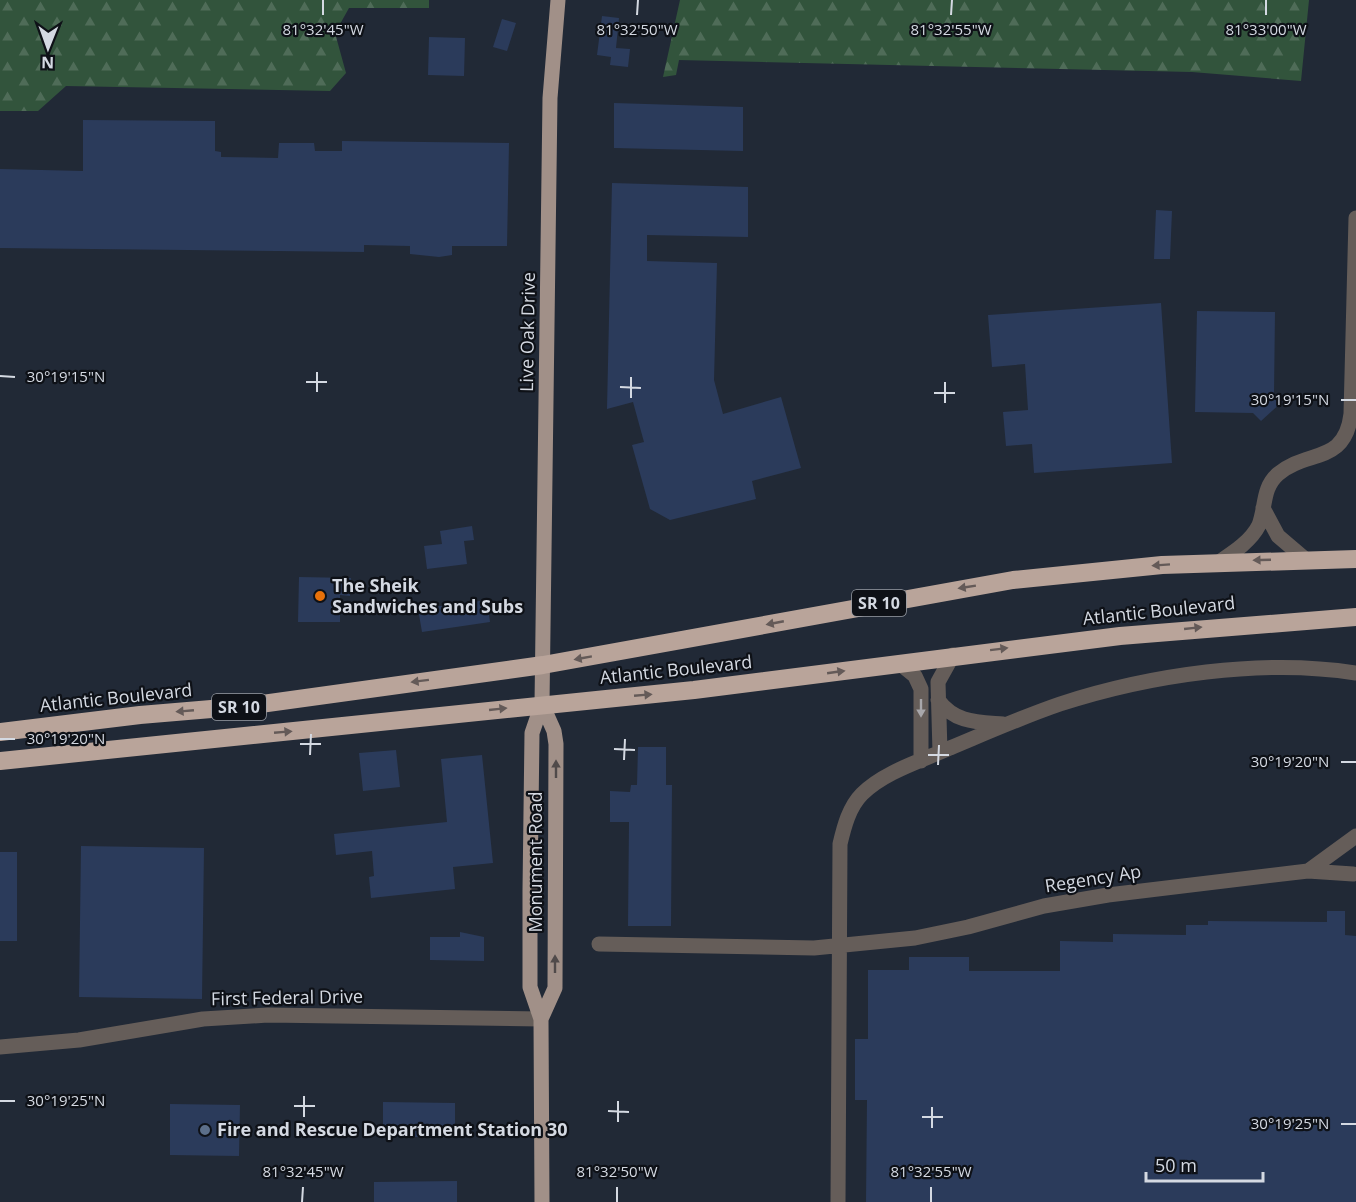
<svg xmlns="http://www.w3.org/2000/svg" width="1356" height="1202" font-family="'Open Sans',sans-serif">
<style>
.forest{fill:url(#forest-firs)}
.building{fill:#2b3b5b}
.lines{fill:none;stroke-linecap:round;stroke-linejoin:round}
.minor{stroke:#655d59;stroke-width:15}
.major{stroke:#a19088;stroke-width:15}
.highway{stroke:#b9a49a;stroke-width:18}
.oneway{fill:#645a58}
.oneway2{fill:#a8a7ab}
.oneway3{fill:#504a4a}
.ticks{fill:none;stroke:#d4d9e2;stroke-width:2}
.food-dot{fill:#e8710a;stroke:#0e1117;stroke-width:2}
.service-dot{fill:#5c6f8a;stroke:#0e1117;stroke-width:2}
.labels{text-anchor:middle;stroke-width:4.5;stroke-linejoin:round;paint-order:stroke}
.shield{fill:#0e1117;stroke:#999da5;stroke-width:1.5}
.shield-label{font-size:16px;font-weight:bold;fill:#d4d9e2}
.street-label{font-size:18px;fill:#d4d9e2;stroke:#0e1117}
.poi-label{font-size:18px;font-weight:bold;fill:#d4d9e2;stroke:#0e1117;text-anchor:start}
.ticks-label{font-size:15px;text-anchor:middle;fill:#d4d9e2;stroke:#0e1117;stroke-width:4.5;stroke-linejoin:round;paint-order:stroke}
</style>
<defs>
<pattern id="forest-firs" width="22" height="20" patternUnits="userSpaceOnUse" patternTransform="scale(1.5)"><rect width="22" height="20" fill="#32543c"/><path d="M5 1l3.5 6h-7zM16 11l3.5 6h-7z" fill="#4f6c58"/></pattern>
</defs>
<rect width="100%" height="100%" fill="#212936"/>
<path class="forest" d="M0,0h429v8h-80l-14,25 11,40 -16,18 -264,-5 -28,25h-38z
M680,0h629l-8,81 -109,-9 -513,-12 -3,15 -13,2z"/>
<path class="building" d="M602,16l17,2 -3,30 14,1 -2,18 -18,-2 1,-8 -14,-2z
M502,19l14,4 -9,28 -14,-4z
M429,37l36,1 -1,38 -36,-1z
M614,103l129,4v44l-129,-3z
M83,120l132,1v30l6,1v5l57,1 1,-15h35l1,8h27v-10l167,2 -2,103h-55v9l-13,2 -29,-3v-8l-46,-1v7l-364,-4v-79l83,2z
M612,183l136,4v50l-101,-2v26l70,2 -3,117 9,34 58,-17 20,71 -49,13 4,18 -86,21 -20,-11 -18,-64 12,-3 -11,-40 -26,7z
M1156,210l16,1 -2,48h-16z
M1161,303l11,160 -138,10 -2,-29 -26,2 -3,-34 25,-2 -3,-46 -33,3 -4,-52z
M1197,311l78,1 -1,81 8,9 -21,19 -8,-8 -58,-1z
M472,526l2,14 -10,1 3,23 -40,5 -3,-23 18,-2 -2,-13z
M299,577l52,1 -1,18 -10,-1v27h-42z
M487,600l3,22 -68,10 -4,-23z
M638,747h28v38h6l-1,141h-43l1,-104h-19v-31l20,1 1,-7h6z
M396,750l4,37 -37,4 -4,-38z
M482,755l11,108 -40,4 2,22 -84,9 -2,-21 5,-1 -2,-25 -36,4 -2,-21 113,-12 -6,-63z
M81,846l123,2 -2,151 -123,-2z
M0,852h17v89h-17z
M1327,911h18v24l11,1v266h-490l1,-102h-12v-61h13v-69h41v-13h60v14h91v-30l53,1v-8l73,1v-10h22v-4l119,1z
M460,932l24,5v24l-54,-1v-23h30z
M383,1102l72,1v34h-72z
M170,1104l70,1 -1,51 -69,-1z
M457,1181v21h-83v-20z"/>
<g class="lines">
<path class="minor" d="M1263,508l15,28 27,23
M1219,562c15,-10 32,-21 40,-37 7,-18 3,-37 19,-51 29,-25 67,-9 73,-60l5,-196
M899,663l16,13 6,13v72
M938,700c17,23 39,22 65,24
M940,752l-2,-70 15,-27
M1308,871l45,3
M599,944l215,4 101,-10 53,-11 76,-21 64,-11 200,-24 48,-35
M0,1047l79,-7 124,-21 65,-4 273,4
M838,1202l2,-358c4,-17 9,-37 22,-50 22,-22 59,-33 88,-46 36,-15 72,-31 110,-44 89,-29 203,-46 296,-31"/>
<path class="major" d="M541,1019l14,-31 1,-244 -2,-13 -12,-27
M542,1202l-1,-183 -11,-32v-96l2,-158 10,-29 8,-606 8,-98"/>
<path class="highway" d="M0,732l140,-17 107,-9 296,-41 470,-85 149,-15 194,-6
M0,761l694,-71 426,-54 236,-19"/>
</g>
<defs><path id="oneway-solid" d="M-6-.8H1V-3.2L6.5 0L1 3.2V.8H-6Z" transform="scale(1.5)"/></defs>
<g class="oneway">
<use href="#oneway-solid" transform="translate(1262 560) rotate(178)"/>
<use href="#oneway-solid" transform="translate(1161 565) rotate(176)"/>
<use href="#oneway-solid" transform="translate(967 587) rotate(171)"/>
<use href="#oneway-solid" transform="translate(775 623) rotate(169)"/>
<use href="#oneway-solid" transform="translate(1193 628) rotate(-6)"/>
<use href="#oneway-solid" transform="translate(999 649) rotate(-7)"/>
<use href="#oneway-solid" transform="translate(583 658) rotate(170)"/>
<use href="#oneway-solid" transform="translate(836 672) rotate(-8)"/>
<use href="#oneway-solid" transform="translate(420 681) rotate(173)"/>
<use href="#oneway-solid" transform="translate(643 695) rotate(-5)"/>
<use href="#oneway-solid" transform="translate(498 709) rotate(-6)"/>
<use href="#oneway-solid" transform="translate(185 711) rotate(175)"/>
<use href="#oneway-solid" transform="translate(283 732) rotate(-5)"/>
</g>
<use class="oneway2" href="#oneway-solid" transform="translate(921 708) rotate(90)"/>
<g class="oneway3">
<use href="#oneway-solid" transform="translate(556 769) rotate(-90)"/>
<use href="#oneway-solid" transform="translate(555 964) rotate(-90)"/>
</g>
<path class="ticks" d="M323,15v-15M637,15l1,-15M951,15l1,-15M1266,15v-15M0,376l15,1M306,382h21M620,387l21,1M317,392v-20M934,393h21M631,398v-21M1341,400h15M945,403v-21M0,739h15M300,744h21M614,749l21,1M310,755l1,-21M928,755h21M624,760l1,-21M1341,762h15M938,765l1,-20M0,1101h15M294,1106h21M608,1111l21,1M304,1117v-21M922,1117h21M618,1122v-21M1341,1124h15M932,1128v-21M302,1202l1,-15M617,1202v-15M931,1202v-15"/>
<circle class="food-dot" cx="320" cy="596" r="6"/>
<circle class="service-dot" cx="205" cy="1130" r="6"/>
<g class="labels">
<g class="shield">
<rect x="852" y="590" width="54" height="26" rx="4.5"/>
<rect x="212" y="694" width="54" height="26" rx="4.5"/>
</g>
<g class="shield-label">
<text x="879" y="609">SR 10</text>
<text x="239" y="713">SR 10</text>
</g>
<g class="street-label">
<text transform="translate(528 332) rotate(-89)" y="6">Live Oak Drive</text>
<text transform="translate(1159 611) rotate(-6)" y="6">Atlantic Boulevard</text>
<text transform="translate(676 670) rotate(-6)" y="6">Atlantic Boulevard</text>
<text transform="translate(116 698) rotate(-6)" y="6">Atlantic Boulevard</text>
<text transform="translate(536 862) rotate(-90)" y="6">Monument Road</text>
<text transform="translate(1093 879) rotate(-9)" y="6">Regency Ap</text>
<text transform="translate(287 998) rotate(-1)" y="6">First Federal Drive</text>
</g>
<g class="poi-label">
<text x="332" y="592">The Sheik<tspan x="332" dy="21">Sandwiches and Subs</tspan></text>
<text x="217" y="1136">Fire and Rescue Department Station 30</text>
</g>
</g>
<g class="ticks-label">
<text x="323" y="35">81°32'45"W</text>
<text x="637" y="35">81°32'50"W</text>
<text x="951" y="35">81°32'55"W</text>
<text x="1266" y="35">81°33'00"W</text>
<text x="66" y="382">30°19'15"N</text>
<text x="1290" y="405">30°19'15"N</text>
<text x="66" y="744">30°19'20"N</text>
<text x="1290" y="767">30°19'20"N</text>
<text x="66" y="1106">30°19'25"N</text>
<text x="1290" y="1129">30°19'25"N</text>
<text x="303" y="1177">81°32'45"W</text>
<text x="617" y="1177">81°32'50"W</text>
<text x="931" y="1177">81°32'55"W</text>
</g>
<g transform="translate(48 48) rotate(181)" stroke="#0e1117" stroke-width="4.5" paint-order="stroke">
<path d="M0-4.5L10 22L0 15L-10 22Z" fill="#d4d9e2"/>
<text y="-9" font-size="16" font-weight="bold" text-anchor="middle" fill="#d4d9e2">N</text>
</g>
<path d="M1146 1172v9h117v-9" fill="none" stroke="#d4d9e2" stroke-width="3"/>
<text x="1155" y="1172" font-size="18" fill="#d4d9e2" stroke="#0e1117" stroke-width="4.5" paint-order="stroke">50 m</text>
</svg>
